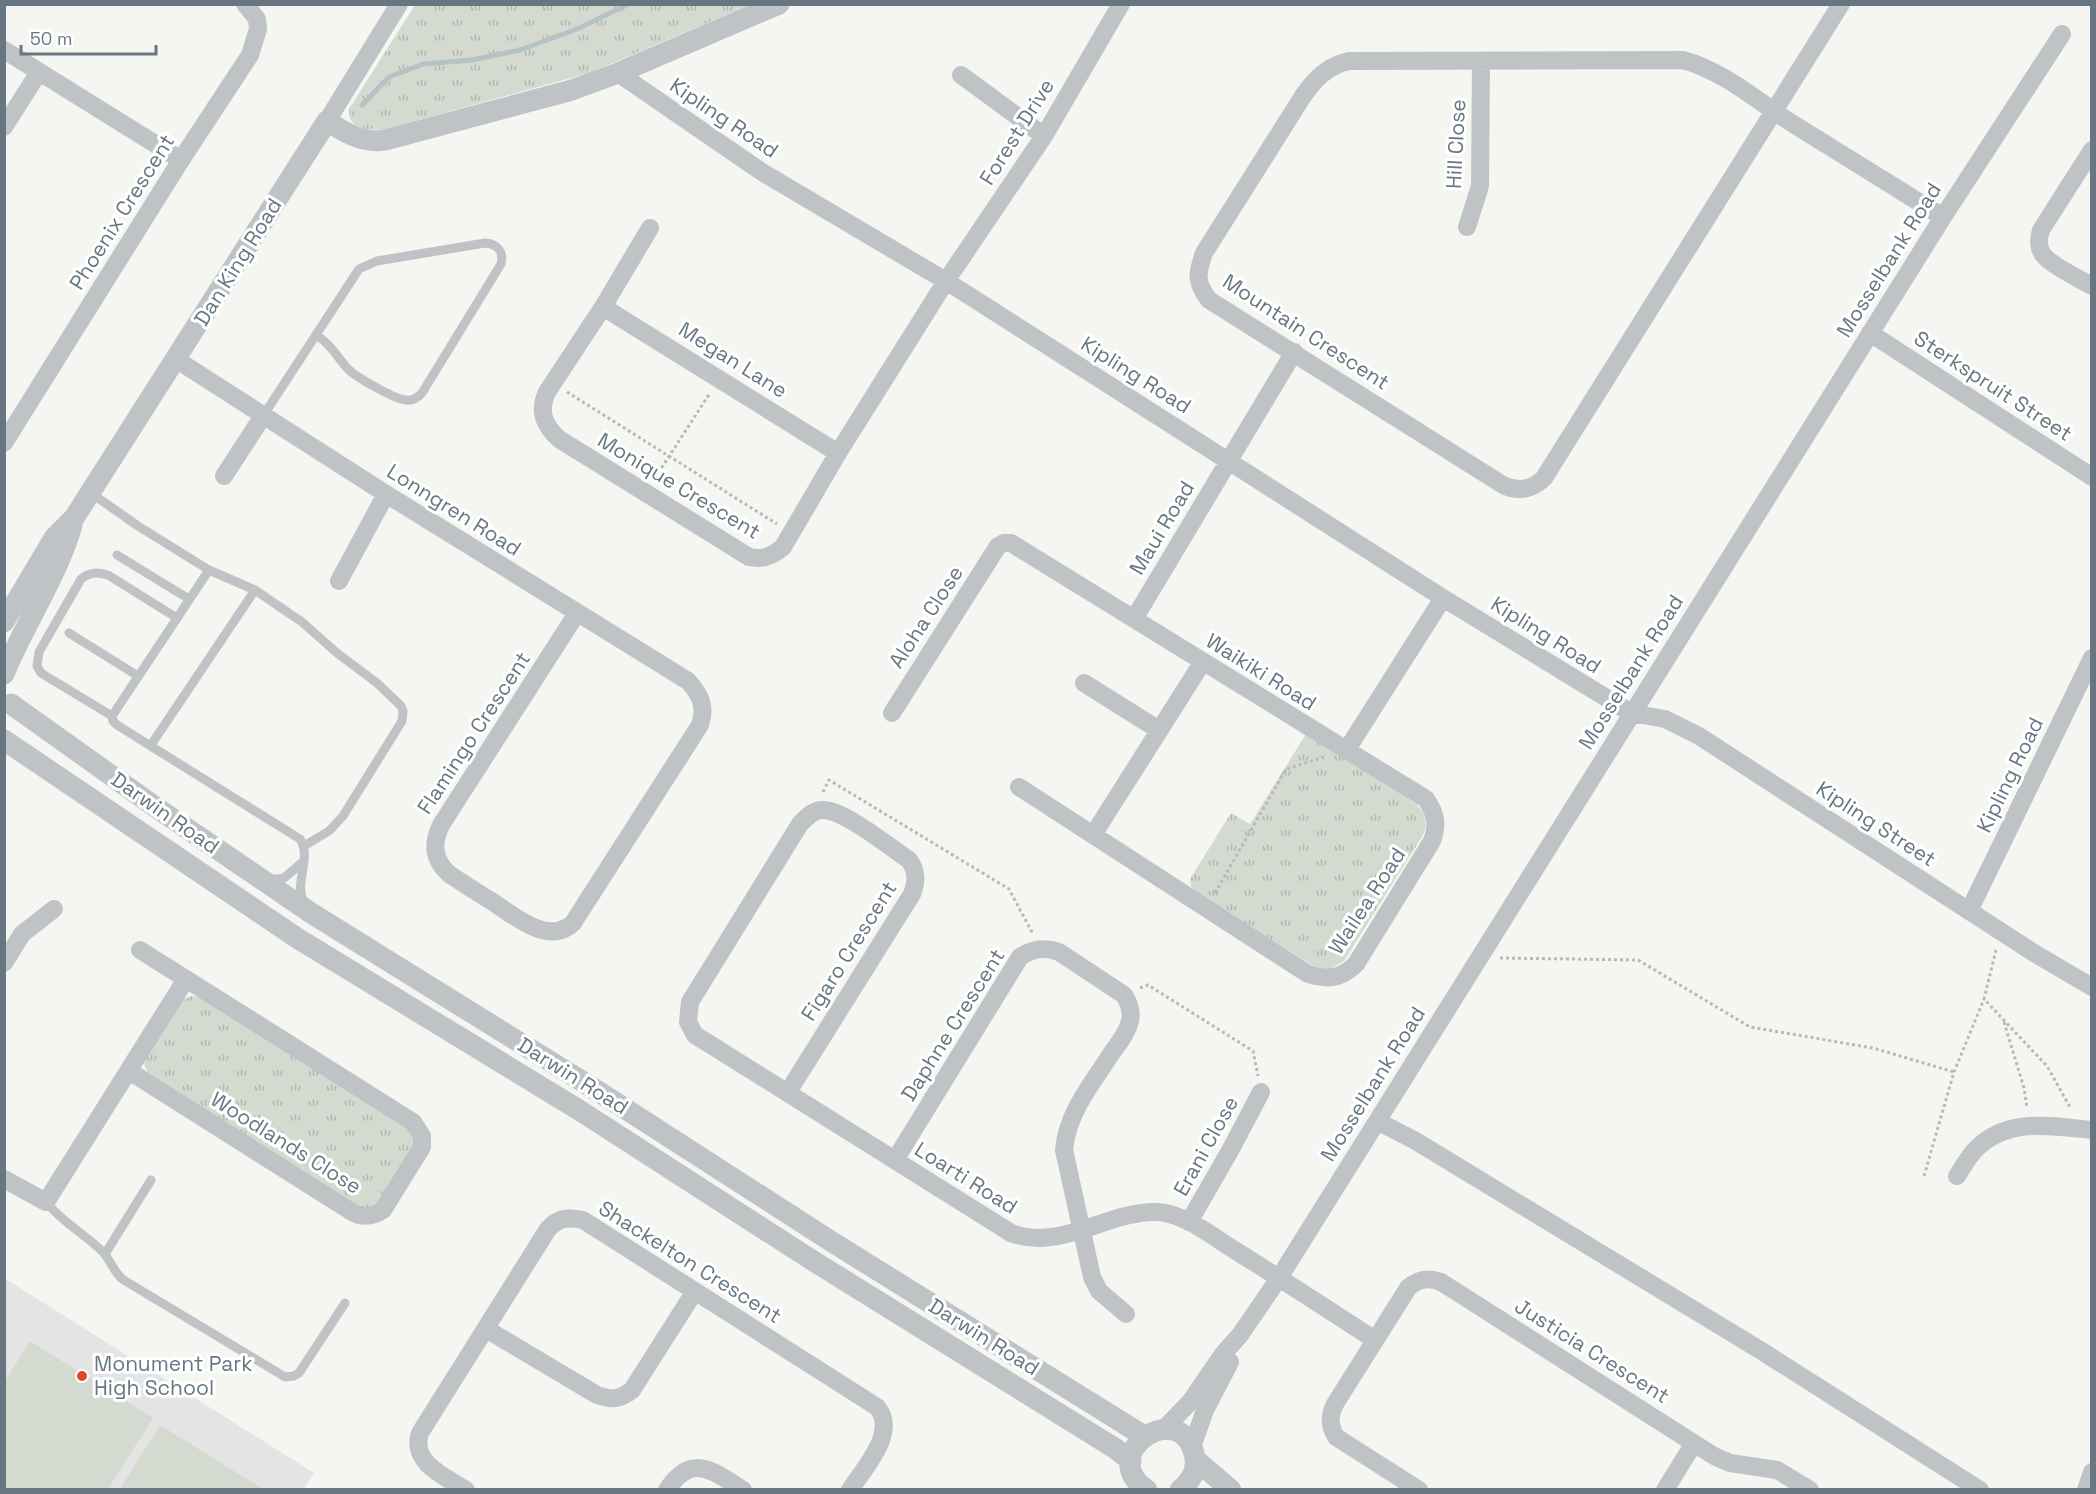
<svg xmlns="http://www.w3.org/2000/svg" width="2096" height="1494" font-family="'Space Grotesk',sans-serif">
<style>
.built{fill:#e3e4e3}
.grass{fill:url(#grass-tufts)}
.garden{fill:#d5dad1}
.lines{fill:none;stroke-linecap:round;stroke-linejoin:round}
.stream{stroke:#b5c3c6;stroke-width:5}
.path{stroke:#b7babc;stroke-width:3;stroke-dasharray:3 3;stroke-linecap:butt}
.service{stroke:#bfc3c6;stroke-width:9}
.minor{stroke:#bfc3c6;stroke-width:18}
.tertiary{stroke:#bfc3c6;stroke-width:21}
.poi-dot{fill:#db492c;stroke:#fff;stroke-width:2}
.labels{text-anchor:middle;stroke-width:6;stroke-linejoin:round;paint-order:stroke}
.street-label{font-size:21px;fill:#667782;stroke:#fff}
.poi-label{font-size:21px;fill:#667782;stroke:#fff;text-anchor:start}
</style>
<defs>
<pattern id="grass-tufts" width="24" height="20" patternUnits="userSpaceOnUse" patternTransform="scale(1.5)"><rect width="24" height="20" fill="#d5dad1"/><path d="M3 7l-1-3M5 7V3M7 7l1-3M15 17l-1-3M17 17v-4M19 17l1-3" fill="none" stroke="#b1b6af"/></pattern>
</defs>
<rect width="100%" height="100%" fill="#f5f5f2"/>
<path class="built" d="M4,1278l310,195 -10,16h-299z"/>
<path class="grass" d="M415,5h335l-161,68 -207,57 -17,-1 -10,-4 -5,-6 -1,-10z
M1306,734l110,70c10,9 12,19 7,31l-79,126 -14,8 -15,-2 -119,-75 -5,-6 -1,-7 41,-66 19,11z
M191,996l9,1 211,133 4,15 -37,59 -16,5 -214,-135 -4,-10 2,-5 37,-59z"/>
<path class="garden" d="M30,1341l123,77 -45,71h-103v-108z
M160,1425l103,64h-143z"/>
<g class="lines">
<path class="stream" d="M362,105l27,-28 34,-13 49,-4 48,-10 57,-21 52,-25"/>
<path class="path" d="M567,392l210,132
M655,478l55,-85
M823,792l6,-12 180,109 24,45
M1215,893l71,-124 38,-12
M1996,950l-12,49 63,67 24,43
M1500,958l138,2 112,67 123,21 81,24
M1140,988l8,-3 105,66 5,25
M2004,1022l20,66 3,20
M1924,1176l30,-104 30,-73"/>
<path class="service" d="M263,416l96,-147 18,-8 108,-18c13,1 19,9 16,21l-79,129c-5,5 -9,8 -16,7 -12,-1 -50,-23 -58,-31 -11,-12 -17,-25 -32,-34
M91,493l47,33 71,44 46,20 47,32 35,31 40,30 24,23 2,5 -1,10 -59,95 -14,15 -25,15
M117,555l72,44
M209,570l-97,146 1,5 4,4 183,114c13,20 -8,45 5,64
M69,633l69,43
M112,716l-71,-43 -4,-7 2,-14 42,-73c9,-7 16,-7 27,-4l69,43
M151,745l104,-155
M268,880l16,-2 20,-17
M46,1202c17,21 39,32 57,50 7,8 10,18 19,27l163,98 9,-1 5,-3 46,-70
M105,1254l46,-74"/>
<path class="minor" d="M1841,4l-297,474c-12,12 -26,14 -41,7l-294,-185c-14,-18 -12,-27 -5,-47l99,-157c12,-17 24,-30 46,-35l334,-1c40,11 73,40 107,62l153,95
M4,50l177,110
M618,73l144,99 184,109 497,317 188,115 34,6 34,17 335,217 58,34
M961,75l83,61
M327,121l72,-117
M4,127l35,-55
M2092,150l-51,80c-3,9 -3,20 4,27 11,11 33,21 47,29
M1467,227l13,-41 1,-125
M650,228l-47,79 -56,85c-9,20 -3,33 12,47l190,118c14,3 23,-1 34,-10l55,-94 108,-172 98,-145 77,-132
M603,307l235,146
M1870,333l222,144
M177,360l209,134 302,187c13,14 18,26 12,44l-127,198c-24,23 -59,-7 -80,-21 -15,-9 -30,-19 -44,-28 -16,-15 -17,-30 -8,-49l136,-212
M4,443l177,-283 69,-105 8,-26 -1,-10 -12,-15
M224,476l39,-60
M339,581l47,-87
M1134,619l160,-267
M1084,683l75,47
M892,713l106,-167 6,-3h7l415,256c10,15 12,25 6,42l-76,123c-15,15 -28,16 -48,10l-289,-187
M1346,751l97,-153
M1093,835l109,-172
M1969,911l123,-253
M4,963l18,-29 32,-25
M129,1071l223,141c11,6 20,5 31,-2l39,-63v-11l-9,-14 -273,-172
M788,1092l124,-198c5,-13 5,-23 -3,-34 -19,-13 -64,-49 -85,-50 -10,-1 -17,7 -24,14l-110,178 -2,20 7,13 316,198c49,19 98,-23 147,-21 28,2 55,25 78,39 47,29 93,59 139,89
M1377,1121l37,19 346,210 220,140
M895,1160l125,-203c13,-9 25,-10 39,-5l65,43c5,8 8,17 6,26 -3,13 -12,23 -19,33 -19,30 -44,59 -47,96l28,127 7,14 27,23
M1957,1176c6,-9 11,-19 19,-27 32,-32 75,-23 116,-19
M4,1179l42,23 140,-223
M1189,1222l42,-73 30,-57
M486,1329l111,66c15,5 22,5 35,-5l63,-99
M1164,1429l26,-27 33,-48 17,-19 39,-57 664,-1061 119,-183
M1192,1447l13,-37 25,-48
M466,1490c-20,-13 -56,-27 -46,-57l128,-204c11,-12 20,-12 35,-9l294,187c21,25 -12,60 -27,83
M667,1490c25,-38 46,-19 76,0
M1419,1490l-83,-53c-7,-12 -7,-21 -1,-33l73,-116c10,-9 20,-11 33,-6l273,174 16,7 47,7 33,20
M1665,1490l29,-47
M2086,1490l6,-18"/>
<path class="tertiary" d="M4,622l50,-84 20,-20 253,-397c17,11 36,23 58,19l187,-50 46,-17 161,-69
M4,674c21,-51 53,-97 68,-149
M11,704l143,102 157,107 282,175 236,152 315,196
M4,740l293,198 282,172 236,152 301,187 15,12
M1196,1460l35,30
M1147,1490c-54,-36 36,-97 48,-32 2,13 -5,24 -15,32"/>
</g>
<circle class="poi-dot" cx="82" cy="1376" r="6"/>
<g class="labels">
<g class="street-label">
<text transform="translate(724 118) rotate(34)" y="7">Kipling Road</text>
<text transform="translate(1017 132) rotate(-58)" y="7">Forest Drive</text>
<text transform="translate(1456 144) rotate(-87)" y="7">Hill Close</text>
<text transform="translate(122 212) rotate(-58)" y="7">Phoenix Crescent</text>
<text transform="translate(1889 260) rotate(-58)" y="7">Mosselbank Road</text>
<text transform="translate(238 262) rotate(-58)" y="7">Dan King Road</text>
<text transform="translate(1306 332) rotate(33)" y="7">Mountain Crescent</text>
<text transform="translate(733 360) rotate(32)" y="7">Megan Lane</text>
<text transform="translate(1136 375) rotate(32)" y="7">Kipling Road</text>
<text transform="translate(1993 386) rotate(33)" y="7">Sterkspruit Street</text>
<text transform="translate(679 486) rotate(31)" y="7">Monique Crescent</text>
<text transform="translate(454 510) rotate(32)" y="7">Lonngren Road</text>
<text transform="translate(1162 528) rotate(-59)" y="7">Maui Road</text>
<text transform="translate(926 617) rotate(-57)" y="7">Aloha Close</text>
<text transform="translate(1546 635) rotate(32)" y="7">Kipling Road</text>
<text transform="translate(1261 672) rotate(32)" y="7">Waikiki Road</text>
<text transform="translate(1631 672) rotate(-58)" y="7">Mosselbank Road</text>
<text transform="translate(474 733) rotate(-57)" y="7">Flamingo Crescent</text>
<text transform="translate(2010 775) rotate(-64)" y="7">Kipling Road</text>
<text transform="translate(165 813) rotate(35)" y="7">Darwin Road</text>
<text transform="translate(1876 824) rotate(33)" y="7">Kipling Street</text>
<text transform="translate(1367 901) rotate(-57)" y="7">Wailea Road</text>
<text transform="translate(849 951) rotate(-58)" y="7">Figaro Crescent</text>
<text transform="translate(953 1025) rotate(-58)" y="7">Daphne Crescent</text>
<text transform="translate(573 1076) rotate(32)" y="7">Darwin Road</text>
<text transform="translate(1373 1084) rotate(-58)" y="7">Mosselbank Road</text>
<text transform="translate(286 1143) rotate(32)" y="7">Woodlands Close</text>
<text transform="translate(1206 1146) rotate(-61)" y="7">Erani Close</text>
<text transform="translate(966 1178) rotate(32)" y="7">Loarti Road</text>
<text transform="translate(690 1262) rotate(32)" y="7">Shackelton Crescent</text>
<text transform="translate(984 1337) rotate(32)" y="7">Darwin Road</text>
<text transform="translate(1592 1351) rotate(32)" y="7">Justicia Crescent</text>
</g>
<g class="poi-label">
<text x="94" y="1371">Monument Park<tspan x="94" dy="24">High School</tspan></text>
</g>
</g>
<rect width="2096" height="1494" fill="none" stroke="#667782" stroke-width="12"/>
<path d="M21 45v9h135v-9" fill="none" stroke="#667782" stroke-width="3"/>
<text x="30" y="45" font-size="18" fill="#667782" stroke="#ffffff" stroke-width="4.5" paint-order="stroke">50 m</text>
</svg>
